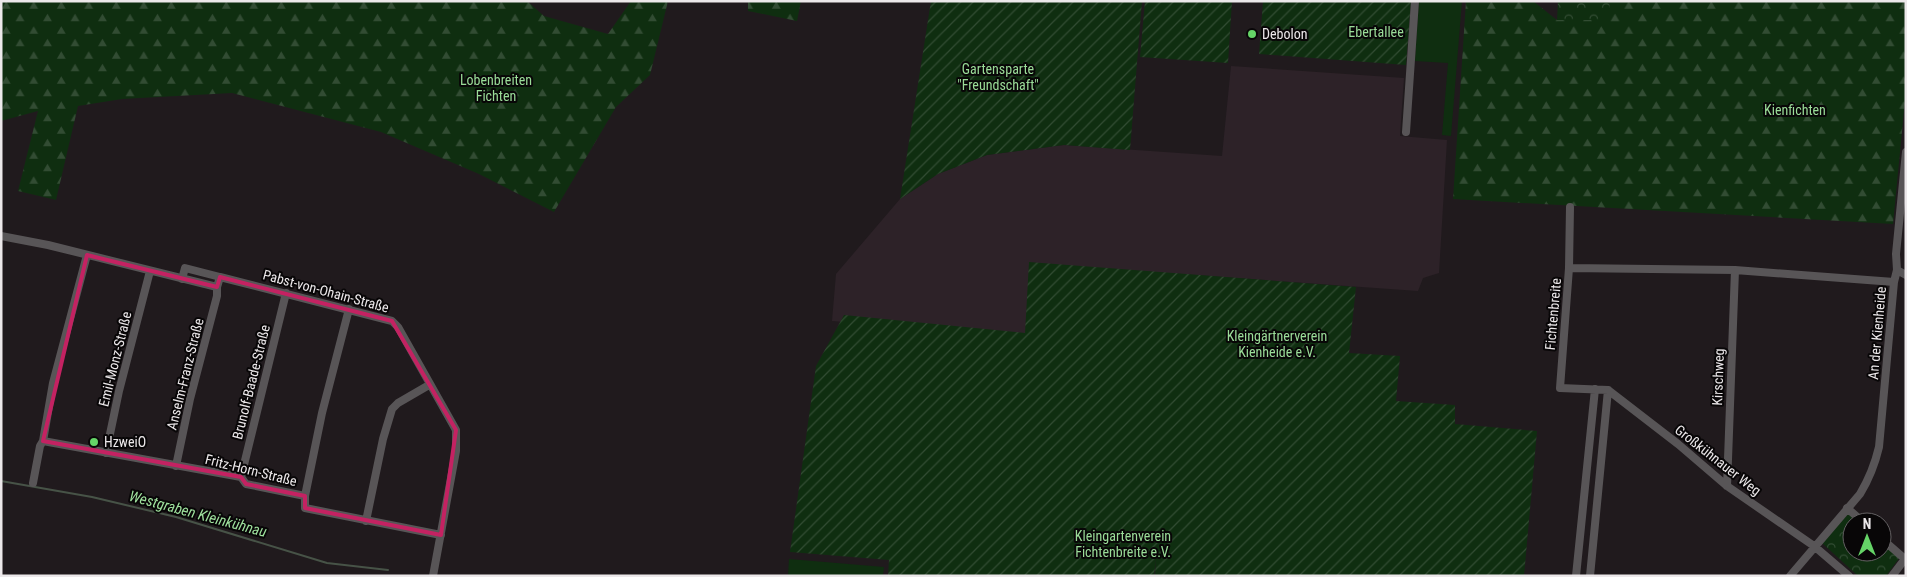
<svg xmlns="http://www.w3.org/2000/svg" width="1907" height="577" font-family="'Roboto Condensed',sans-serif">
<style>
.built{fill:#2d2228}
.grass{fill:#0f2e10}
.forest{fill:url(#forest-firs)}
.park{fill:url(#park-crowns)}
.garden{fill:url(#garden-furrows)}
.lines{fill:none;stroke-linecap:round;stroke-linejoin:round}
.stream{stroke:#475347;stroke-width:2}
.minor{stroke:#585557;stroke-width:8}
.marked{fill:none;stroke:#c42262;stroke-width:4;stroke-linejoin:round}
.poi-dot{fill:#65d467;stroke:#080607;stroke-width:2}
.labels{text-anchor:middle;stroke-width:4;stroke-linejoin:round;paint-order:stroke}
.park-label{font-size:14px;fill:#9adc98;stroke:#080607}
.poi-label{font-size:14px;fill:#ece8ea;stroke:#080607;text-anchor:start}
.street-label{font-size:14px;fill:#ece8ea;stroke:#080607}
.water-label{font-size:15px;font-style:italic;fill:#9fe29e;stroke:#080607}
</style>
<defs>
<pattern id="forest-firs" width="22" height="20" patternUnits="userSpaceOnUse" patternTransform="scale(1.25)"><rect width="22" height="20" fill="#0f2e10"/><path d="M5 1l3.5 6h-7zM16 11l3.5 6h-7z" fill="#324c33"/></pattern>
<pattern id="park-crowns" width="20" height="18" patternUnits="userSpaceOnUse" patternTransform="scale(1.25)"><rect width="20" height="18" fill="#0f2e10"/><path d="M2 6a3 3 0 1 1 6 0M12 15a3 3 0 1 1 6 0" fill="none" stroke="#324c33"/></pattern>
<pattern id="garden-furrows" width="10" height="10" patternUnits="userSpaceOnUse" patternTransform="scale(1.25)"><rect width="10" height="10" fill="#0f2e10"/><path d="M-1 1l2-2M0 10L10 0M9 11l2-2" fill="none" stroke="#324c33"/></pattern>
</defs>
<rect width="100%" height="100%" fill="#201a1d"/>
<path class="built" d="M1231,66l173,12 -4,58 47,4 -8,133 -16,5 -5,13 -378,-27 -5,73 -203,-16 4,-47 64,-75 38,-25 49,-19 77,-10 158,11z"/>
<path class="grass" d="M1419,1h43l-11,135 -9,-1 6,-72 -33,-2z
M789,559l95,8 -1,9h-95z"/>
<path class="forest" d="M1,1h526l17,15 64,18 23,-33h37l-18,74 -34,32 -62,105 -75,-38 -98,-42 -149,-39 -110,6 -44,7 -22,94 -38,-9 20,-80 -37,10z
M748,1h53l-4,20 -49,-10z
M1466,1h67l24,19h50l3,-19h296v89l-13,134 -440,-25z"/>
<path class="park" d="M1558,1h52l-2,19h-51z
M1849,513l11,9h-8v30h30v-11l18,16 -14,19h-28l-36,-33z"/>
<path class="garden" d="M931,1h211l-12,149 -66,-5 -77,10 -49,19 -38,25z
M1145,1h87l-4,62 -88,-6z
M1263,1h148l-5,64 -147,-11z
M1029,262l327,25 -7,66 51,3 -4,45 59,4v19l82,7 -13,145h-369l1,-18 -2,18h-266l1,-16 -99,-8 26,-186 28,-51 181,18z"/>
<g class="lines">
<path class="stream" d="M1,481l91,16 84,20 151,46 61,7"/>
<path class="minor" d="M1406,132l9,-131
M1570,207l-1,61 -9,120 48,2 70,54 49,42 87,60 35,30
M1,236l47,9 169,42 3,-10 172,44 6,6 58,103v21l-23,125
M87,255l-34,128 -10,58 198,36 5,7 59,12v12l136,27
M1569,268l166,2 159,12
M1897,270l9,5
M182,279l3,-11 35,9
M106,453l13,-62 31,-120
M176,466l14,-67 27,-103v-9
M241,477l45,-184
M33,483l7,-37 3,-5
M1727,486l8,-216
M305,496l17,-83 27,-104
M1847,508l16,14
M366,521l17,-82 9,-30 6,-6 31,-18
M1882,539l23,20 -13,17
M1576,576l19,-187
M1590,576l18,-186
M1790,576l70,-82c9,-15 15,-30 19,-47l15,-165 3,-12 -1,-16 10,-102"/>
</g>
<path class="marked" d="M87,255l130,32 3,-10 172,44 64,109 -15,105 -136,-27v-12l-59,-12 -5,-7 -198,-36z"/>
<g class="poi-dot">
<circle cx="1252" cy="34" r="5"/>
<circle cx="94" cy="442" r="5"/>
</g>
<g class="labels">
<g class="park-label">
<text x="1376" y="37">Ebertallee</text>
<text x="998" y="74">Gartensparte<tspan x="998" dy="16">"Freundschaft"</tspan></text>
<text x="496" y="85">Lobenbreiten<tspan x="496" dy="16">Fichten</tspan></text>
<text x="1795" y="115">Kienfichten</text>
<text x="1277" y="341">Kleingärtnerverein<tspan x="1277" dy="16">Kienheide e.V.</tspan></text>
<text x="1123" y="541">Kleingartenverein<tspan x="1123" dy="16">Fichtenbreite e.V.</tspan></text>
</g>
<g class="poi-label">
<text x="1262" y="39">Debolon</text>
<text x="104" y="447">HzweiO</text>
</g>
<g class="street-label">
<text transform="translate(326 291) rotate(15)" y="5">Pabst-von-Ohain-Straße</text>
<text transform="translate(1553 314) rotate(-85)" y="5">Fichtenbreite</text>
<text transform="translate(1877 333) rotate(-85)" y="5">An der Kienheide</text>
<text transform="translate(115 359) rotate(-76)" y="5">Emil-Monz-Straße</text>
<text transform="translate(185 374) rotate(-76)" y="5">Anselm-Franz-Straße</text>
<text transform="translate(1718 377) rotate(-88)" y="5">Kirschweg</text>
<text transform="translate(251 382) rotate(-76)" y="5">Brunolf-Baade-Straße</text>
<text transform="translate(1718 460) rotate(38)" y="5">Großkühnauer Weg</text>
<text transform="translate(251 470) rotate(14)" y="5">Fritz-Horn-Straße</text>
</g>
<g class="water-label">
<text transform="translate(198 514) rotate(15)" y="5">Westgraben Kleinkühnau</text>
</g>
</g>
<rect width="1907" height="577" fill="none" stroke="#ece8ea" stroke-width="5"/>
<g transform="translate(1867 537)"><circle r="24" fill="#080607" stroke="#636062"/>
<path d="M0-4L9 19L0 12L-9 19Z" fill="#65d467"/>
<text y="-8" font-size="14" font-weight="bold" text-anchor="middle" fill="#ece8ea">N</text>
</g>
</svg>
